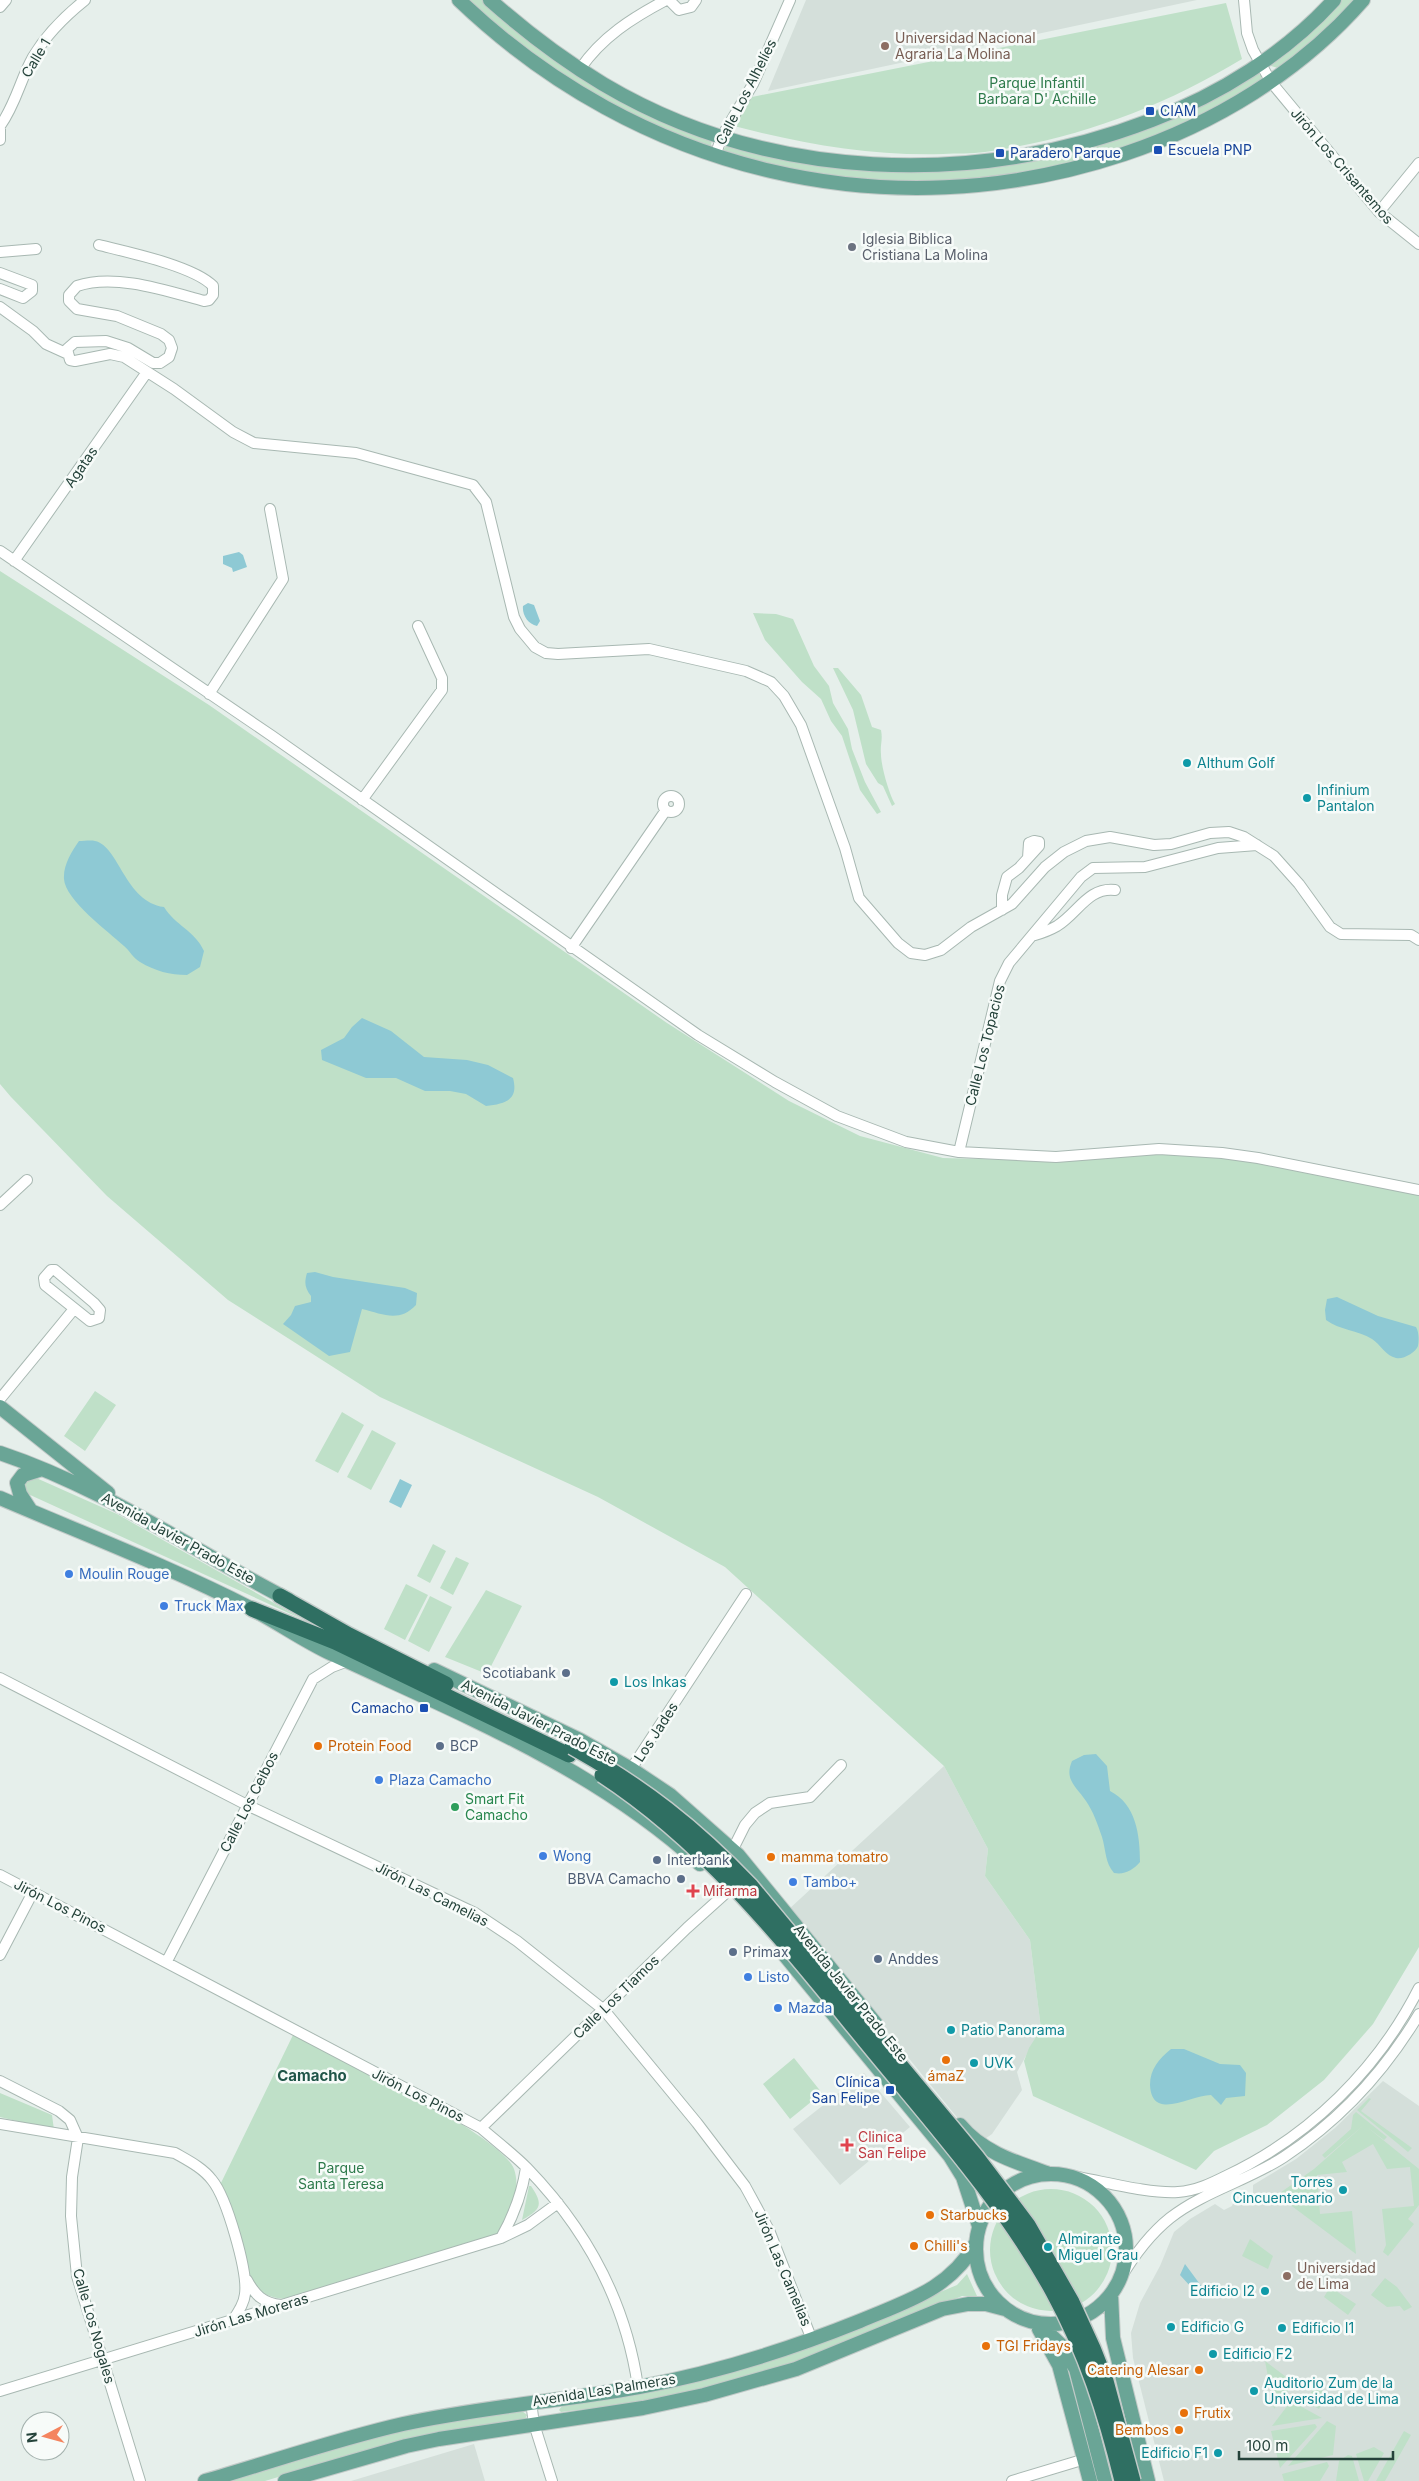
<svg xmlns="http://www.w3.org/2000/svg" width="1419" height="2481" font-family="Inter,sans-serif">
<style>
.built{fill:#d4dfda}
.green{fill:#bfe0c8}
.water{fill:#8ec9d4}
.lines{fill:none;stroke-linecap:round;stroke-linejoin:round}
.minor-casing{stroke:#a8b8b2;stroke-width:12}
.major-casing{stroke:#c2cac8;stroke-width:16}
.highway-casing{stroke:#c2cac8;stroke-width:18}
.minor{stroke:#fff;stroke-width:10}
.major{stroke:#6aa596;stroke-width:14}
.highway{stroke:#2f6f62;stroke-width:15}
.highway-bridge-casing{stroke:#c2cac8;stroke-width:18;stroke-linecap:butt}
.highway-bridge{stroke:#2f6f62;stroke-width:15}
.education-dot{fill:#8d6e63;stroke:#f7fbf9;stroke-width:2}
.transit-dot{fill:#1a4fb4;stroke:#f7fbf9;stroke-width:2}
.worship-dot{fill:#6b7280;stroke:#f7fbf9;stroke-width:2}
.culture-dot{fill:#0f9aa8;stroke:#f7fbf9;stroke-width:2}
.shop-dot{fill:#3f7fe0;stroke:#f7fbf9;stroke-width:2}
.service-dot{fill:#5c6f8a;stroke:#f7fbf9;stroke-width:2}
.food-dot{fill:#e8710a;stroke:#f7fbf9;stroke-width:2}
.leisure-dot{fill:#2e9e5b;stroke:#f7fbf9;stroke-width:2}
.health-dot{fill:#e0444e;stroke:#f7fbf9;stroke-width:2}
.labels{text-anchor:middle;stroke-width:5;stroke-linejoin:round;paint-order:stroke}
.education-label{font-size:14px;fill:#785e54;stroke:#f7fbf9;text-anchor:start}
.street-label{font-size:14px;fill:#24423a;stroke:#f7fbf9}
.park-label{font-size:14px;fill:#2d7a4b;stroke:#f7fbf9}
.transit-label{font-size:14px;fill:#164399;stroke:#f7fbf9;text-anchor:start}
.worship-label{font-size:14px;fill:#5b616d;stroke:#f7fbf9;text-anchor:start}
.culture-label{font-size:14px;fill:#0d838f;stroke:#f7fbf9;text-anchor:start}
.shop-label{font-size:14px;fill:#366cbe;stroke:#f7fbf9;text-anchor:start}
.service-label{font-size:14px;fill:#4e5e75;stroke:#f7fbf9;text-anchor:start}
.food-label{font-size:14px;fill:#c56008;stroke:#f7fbf9;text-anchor:start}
.leisure-label{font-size:14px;fill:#27864d;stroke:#f7fbf9;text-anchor:start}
.health-label{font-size:14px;fill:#be3a42;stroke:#f7fbf9;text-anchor:start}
.neighbourhood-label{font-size:15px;font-weight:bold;fill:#1f5548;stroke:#f7fbf9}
</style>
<rect width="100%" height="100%" fill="#e6efeb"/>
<path class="built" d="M806,0h391l-429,91z
M944,1766l44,83 -3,27 45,64 11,89 -24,43 5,18 -30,44 -10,7 -9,-4 -185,-227z
M864,2073l46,54 -70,58 -47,-56z
M1383,2081l36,25v375h-255l-31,-123 -2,-25 9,-30 20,-37 14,-34 16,-13 25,-15 9,6 8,-4 2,-5 19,-7v-9l43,-26 39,-31z
M474,2444l11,37h-134z"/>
<path class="green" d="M467,0h17l29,27 199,112 -1,7 -3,1 -85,-34 -79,-48z
M1341,0h14c-22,25 -49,49 -77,68l-7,-2 -1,-1z
M1226,3l16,56c-79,48 -165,80 -257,93 -14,2 -28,1 -42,2 -71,2 -140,-10 -209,-28l18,-29z
M1256,72l6,4 -3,7c-19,11 -38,24 -59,34 -126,62 -274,80 -412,53 -21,-4 -43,-14 -65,-20l5,-6 148,26 76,1 50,-5 88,-18 55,-19z
M0,571l209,134 458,318 122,78 71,35 83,22 111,3 82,-8 88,3 195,38v753l-46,77 -49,56 -57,45 -53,26 -18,19 -163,-74 -9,-35 5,-13 12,-19 -11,-89 -45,-64 3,-27 -44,-83 -219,-199 -127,-70 -218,-100 -152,-97 -121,-104 -96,-99 -11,-13z
M753,613l23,1 17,5 21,47 15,20 4,17 15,26 4,20 13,33 16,30 -4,2 -17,-24 -18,-54 -11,-15 -10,-22 -19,-17 -37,-42z
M833,668h5l23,27 11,32 9,3c2,10 -1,15 0,24 0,12 8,40 14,50l-3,2 -9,-20 -5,-3 -12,-19 -13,-54z
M95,1391l21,14 -31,46 -21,-15z
M342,1412l22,13 -26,48 -23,-12z
M372,1430l24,13 -25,47 -24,-13z
M34,1477l83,37 187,106 -276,-126 -4,-3 -2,-11z
M433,1544l13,7 -16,32 -13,-7z
M456,1557l13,6 -16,32 -13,-7z
M406,1584l22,11 -23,45 -21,-11z
M486,1590l36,16 -35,68 -42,-17z
M430,1596l22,11 -23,45 -21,-11z
M293,2035c40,20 208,99 221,134 8,22 -6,51 -18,68l-203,62c-21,0 -32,-3 -43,-21l-30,-93z
M794,2058l28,35 -32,26 -27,-35z
M0,2093l52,22 2,15 -54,-13z
M1369,2098l2,1 -10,12 51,37 -4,4 -51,-42z
M1356,2112l31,25 -3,3 -17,-13 52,42v36l-11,14 6,5 -26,32 -5,-4 3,-7 -4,-36 32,-3 -4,-39 -23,2 -14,-25 -31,18 5,10 -30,3 3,39 32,-3 4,43 -79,-59 37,-26 51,-45 -40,34 -3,-3 29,-26 2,-14z
M529,2186h2c12,18 11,23 -9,34z
M990 2250a61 61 0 1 1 122 0a61 61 0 1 1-122 0Z
M1250,2239l23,17 -5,13 -26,-13z
M967,2274l10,22h-15l-92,39 -98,37 -103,26 -77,13 -7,-2 -24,3 -2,-2 3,-4 90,-16 224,-71 81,-34z
M1385,2278l12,9 15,20 -8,4 -4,-5 -13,1 -16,-12z
M1330,2287l26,17 -8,11 -24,-18z
M1265,2361l29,22 -20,26z
M1315,2387l12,6 -8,16 -14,-8z
M1291,2401l31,17 -50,8z
M522,2411l5,4 -2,4 -75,12 -69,15 -116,35h-41l181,-52 58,-11z
M1327,2421l9,5 -3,29 -45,11z
M1315,2424l2,3 -37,41 -9,-37z
M1404,2431l7,4 -26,46h-9z
M1374,2447l10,6 -16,28h-4l-8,-27z
M1348,2455l4,1 7,25h-23l3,-20z
M1327,2462l2,4 -9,15h-36l-2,-7z"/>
<path class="water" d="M239,552l4,3 4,12 -14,5 -1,-4 -9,-4v-8z
M528,603l6,2 6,16 -3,5c-9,-2 -15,-11 -14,-20z
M79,841c5,0 12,-1 16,0 24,5 30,61 69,66 11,18 31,24 40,44l-4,16 -13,8c-17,0 -32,-4 -47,-13 -7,-4 -10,-11 -16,-16 -15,-14 -59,-46 -60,-67 -1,-14 8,-28 15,-38z
M362,1018l29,13 33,26 43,3 21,5 25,13c6,22 -8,26 -27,28l-20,-12 -16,-3h-25l-29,-13h-30l-44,-18 -1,-10 23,-12 8,-11z
M315,1272l18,5 72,11 12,5 -1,12c-17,18 -33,9 -54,4l-12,43 -21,4 -46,-32 8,-9 4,-9 16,-4v-6c-6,-8 -7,-13 -4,-23z
M1337,1297l41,19 38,11c3,5 3,13 2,19 -2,6 -15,14 -22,12 -10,-2 -16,-14 -24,-19 -14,-9 -33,-9 -46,-19l-1,-10 2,-11z
M400,1479l12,6 -11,23 -12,-6z
M1096,1754l11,12 3,25c26,13 30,44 30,71 -7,8 -15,13 -26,11 -9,-10 -8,-23 -12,-36 -4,-12 -9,-26 -16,-36 -10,-15 -22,-21 -14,-40l12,-6z
M1171,2049h13l36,15 20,1 6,8 -1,23 -19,2 -5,7 -10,-10c-21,0 -59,27 -61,-10 0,-16 9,-26 21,-36z
M1185,2264l20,27 -3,8 -22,-24z"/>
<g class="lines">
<defs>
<path id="minor" d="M669,0l10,10 12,-3 5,-7
M1244,0l3,33 6,17 18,32 108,130 40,32
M0,7l6,-7
M580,69c22,-32 52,-51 86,-69
M0,126c16,-22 20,-46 33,-69 13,-22 32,-41 52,-57
M0,129v11
M715,156l7,-20 31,-52 37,-84
M1379,212l40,-49
M99,245c28,7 95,21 114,41v9l-4,5 -5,1c-37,-10 -89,-28 -127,-15l-8,9v6l8,8 40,7 44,18 8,6 3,8 -3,9 -9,6h-7l-25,-15 -22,-7 -31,1 -8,7 3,11 5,1 35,-7 14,3 50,32 59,43 21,11 102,10 117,32 13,17 28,115 6,12 15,18 11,6 12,1 91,-5 97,22 25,11 13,14 17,29 44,123 14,50 39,45 13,10 14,2 16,-5 30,-23 41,-23 33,-37 19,-15 22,-11 24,-4 44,8 17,-1 39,-11 19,-1 15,5 30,19 25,28 31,43 11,7 70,1 8,5
M0,252l36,-3
M0,273l32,12v6l-9,7 -23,-9
M0,307l33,24 13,13 22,10
M0,551l272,185 426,299 77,47 62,34 69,26 53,10 97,5 103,-8 63,4 36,5 161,32
M14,561l133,-189
M209,694l74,-115 -13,-70
M663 804a8 8 0 1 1 16 0a8 8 0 1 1-16 0Z
M362,800l80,-110v-12l-24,-52
M1002,910v-15l5,-18 12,-9 20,-22v-4l-5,-1 -5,2 -1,15
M1035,935c7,-2 15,-5 22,-9 21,-13 31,-39 58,-36
M571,948l95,-138
M959,1152l41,-171 9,-18 72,-86 12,-9 52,-1 73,-19 39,-3
M0,1205l27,-25
M51,1270h4l39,33 6,7 -1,8 -9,3 -45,-36 -1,-7z
M0,1399l74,-90
M0,1678l247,127 228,108 42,28 87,69 93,113 48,63 24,44 43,110
M631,1769l115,-175
M733,1849l12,-24 10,-12 15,-10 40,-6 31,-32
M0,1875l481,253c15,13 32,26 46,40 59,61 99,135 111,219
M0,1955l33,-63
M167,1961l146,-282 19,-12 16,-6
M0,2081l59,30 11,9 8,18 -6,39 -1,39 6,60 63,205
M0,2124l175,29c14,8 28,15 37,27 15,18 36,92 33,114 -1,10 -7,19 -13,27
M481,2128l206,-200 50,-45
M1066,2175c33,5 81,19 112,17 18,-1 34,-9 50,-17 82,-39 150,-106 191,-187
M501,2238c13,-23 21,-44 25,-70
M1120,2279c13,-22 30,-45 50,-61 33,-26 79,-38 114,-61 56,-37 101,-86 135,-143
M247,2280c8,15 16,23 34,25
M0,2391l501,-153 27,-13 30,-22
M531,2402l3,22 18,57
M1012,2481l73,-22"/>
<path id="major" d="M459,0c179,171 428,233 665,154 90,-30 176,-82 239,-154
M490,0c35,31 73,60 113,84 165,98 372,104 549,36 67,-25 134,-67 182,-120
M0,1407l108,86
M0,1453c105,35 192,97 289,147
M0,1498c84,36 170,69 252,111 27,14 52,32 80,45 128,60 262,113 368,210
M31,1511l-11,-17 -3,-11 6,-8 19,-6
M434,1670l146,70 51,29 39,26 68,60 138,169
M783,1953l167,203 13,21 16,49
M960,2125c22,27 55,37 87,48
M976 2249a75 75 0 1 1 150 0a75 75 0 1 1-150 0Z
M1111,2294l2,44 35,143
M1038,2323l24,23 14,23 29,112
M1039,2329l20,36 31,116
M205,2481c66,-19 132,-42 198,-57 78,-17 158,-23 236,-37 76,-14 149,-37 221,-66 47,-20 89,-31 116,-78
M285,2481l121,-35 33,-7 204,-31 61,-13 92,-26 146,-60 26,-5h18l19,5"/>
<path id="highway" d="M280,1596l69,39 97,49
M252,1609l83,33 234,113"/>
</defs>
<use href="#minor" class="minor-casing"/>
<use href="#major" class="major-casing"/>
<use href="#highway" class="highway-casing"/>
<use href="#minor" class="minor"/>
<use href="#major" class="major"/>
<use href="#highway" class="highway"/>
<defs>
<path id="highway-bridge" d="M572,1747c71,40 123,80 179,139l225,270 52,69 44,77 21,46 13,33 27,100
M602,1775c113,74 193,181 278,284 62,75 126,148 173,233 33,60 53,123 69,189"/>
</defs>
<use href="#highway-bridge" class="highway-bridge-casing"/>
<use href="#highway-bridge" class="highway-bridge"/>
</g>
<g class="education-dot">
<circle cx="885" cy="46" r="5"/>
<circle cx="1287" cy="2276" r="5"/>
</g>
<g class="transit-dot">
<rect x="1145" y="106" width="10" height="10" rx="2.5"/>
<rect x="1153" y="145" width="10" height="10" rx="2.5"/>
<rect x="995" y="148" width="10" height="10" rx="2.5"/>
<rect x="419" y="1703" width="10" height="10" rx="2.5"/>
<rect x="885" y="2085" width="10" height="10" rx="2.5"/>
</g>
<circle class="worship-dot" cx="852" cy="247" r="5"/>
<g class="culture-dot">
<circle cx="1187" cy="763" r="5"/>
<circle cx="1307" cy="798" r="5"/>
<circle cx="614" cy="1682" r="5"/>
<circle cx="951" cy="2030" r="5"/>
<circle cx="974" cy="2063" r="5"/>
<circle cx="1343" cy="2190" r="5"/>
<circle cx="1048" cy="2247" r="5"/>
<circle cx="1265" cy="2291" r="5"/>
<circle cx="1171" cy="2327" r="5"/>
<circle cx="1282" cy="2328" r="5"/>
<circle cx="1213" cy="2354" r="5"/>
<circle cx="1254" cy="2391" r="5"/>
<circle cx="1218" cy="2453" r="5"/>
</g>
<g class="shop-dot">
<circle cx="69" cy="1574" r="5"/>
<circle cx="164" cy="1606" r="5"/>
<circle cx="379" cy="1780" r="5"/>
<circle cx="543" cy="1856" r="5"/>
<circle cx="793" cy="1882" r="5"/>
<circle cx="748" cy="1977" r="5"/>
<circle cx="778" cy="2008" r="5"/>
</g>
<g class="service-dot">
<circle cx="566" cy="1673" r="5"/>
<circle cx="440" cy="1746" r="5"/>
<circle cx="657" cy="1860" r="5"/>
<circle cx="681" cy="1879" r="5"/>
<circle cx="733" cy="1952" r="5"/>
<circle cx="878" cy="1959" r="5"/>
</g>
<g class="food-dot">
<circle cx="318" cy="1746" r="5"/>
<circle cx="771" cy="1857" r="5"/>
<circle cx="946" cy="2060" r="5"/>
<circle cx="930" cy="2215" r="5"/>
<circle cx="914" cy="2246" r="5"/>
<circle cx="986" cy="2346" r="5"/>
<circle cx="1199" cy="2370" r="5"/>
<circle cx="1184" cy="2413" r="5"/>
<circle cx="1179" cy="2430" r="5"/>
</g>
<circle class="leisure-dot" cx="455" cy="1807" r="5"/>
<g class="health-dot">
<path d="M690.5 1883.5h5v5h5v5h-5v5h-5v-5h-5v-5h5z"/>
<path d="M844.5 2137.5h5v5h5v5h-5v5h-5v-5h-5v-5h5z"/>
</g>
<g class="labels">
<g class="education-label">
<text x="895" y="43">Universidad Nacional<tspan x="895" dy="16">Agraria La Molina</tspan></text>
<text x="1297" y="2273">Universidad<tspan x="1297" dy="16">de Lima</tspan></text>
</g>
<g class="street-label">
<text transform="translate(36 58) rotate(-59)" y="5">Calle 1</text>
<text transform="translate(746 92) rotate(-63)" y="5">Calle Los Alhelíes</text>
<text transform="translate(1342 166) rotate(49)" y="5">Jirón Los Crisantemos</text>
<text transform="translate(81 467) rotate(-55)" y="5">Agatas</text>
<text transform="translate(985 1045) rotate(-76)" y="5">Calle Los Topacios</text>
<text transform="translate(178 1538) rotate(29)" y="5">Avenida Javier Prado Este</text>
<text transform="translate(539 1722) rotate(27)" y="5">Avenida Javier Prado Este</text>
<text transform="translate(656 1732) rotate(-57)" y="5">Los Jades</text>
<text transform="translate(249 1802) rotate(-63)" y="5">Calle Los Ceibos</text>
<text transform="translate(432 1894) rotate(27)" y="5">Jirón Las Camelias</text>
<text transform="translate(60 1906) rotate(27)" y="5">Jirón Los Pinos</text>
<text transform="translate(851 1993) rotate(51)" y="5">Avenida Javier Prado Este</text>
<text transform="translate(616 1997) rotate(-44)" y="5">Calle Los Tiamos</text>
<text transform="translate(418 2095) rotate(27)" y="5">Jirón Los Pinos</text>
<text transform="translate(783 2268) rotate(67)" y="5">Jirón Las Camelias</text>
<text transform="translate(251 2315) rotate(-17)" y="5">Jirón Las Moreras</text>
<text transform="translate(94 2326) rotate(74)" y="5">Calle Los Nogales</text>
<text transform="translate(604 2390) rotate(-9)" y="5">Avenida Las Palmeras</text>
</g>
<g class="park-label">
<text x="1037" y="88">Parque Infantil<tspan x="1037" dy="16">Barbara D' Achille</tspan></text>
<text x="341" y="2173">Parque<tspan x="341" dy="16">Santa Teresa</tspan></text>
</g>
<g class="transit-label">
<text x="1160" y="116">CIAM</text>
<text x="1168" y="155">Escuela PNP</text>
<text x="1010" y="158">Paradero Parque</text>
<text x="414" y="1713" text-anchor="end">Camacho</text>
<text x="880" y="2087" text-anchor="end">Clínica<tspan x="880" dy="16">San Felipe</tspan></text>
</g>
<g class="worship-label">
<text x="862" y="244">Iglesia Biblica<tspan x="862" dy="16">Cristiana La Molina</tspan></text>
</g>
<g class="culture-label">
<text x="1197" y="768">Althum Golf</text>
<text x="1317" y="795">Infinium<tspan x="1317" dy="16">Pantalon</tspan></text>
<text x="624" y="1687">Los Inkas</text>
<text x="961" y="2035">Patio Panorama</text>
<text x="984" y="2068">UVK</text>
<text x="1333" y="2187" text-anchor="end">Torres<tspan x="1333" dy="16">Cincuentenario</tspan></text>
<text x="1058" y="2244">Almirante<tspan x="1058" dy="16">Miguel Grau</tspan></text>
<text x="1255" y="2296" text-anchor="end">Edificio I2</text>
<text x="1181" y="2332">Edificio G</text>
<text x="1292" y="2333">Edificio I1</text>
<text x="1223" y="2359">Edificio F2</text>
<text x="1264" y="2388">Auditorio Zum de la<tspan x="1264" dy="16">Universidad de Lima</tspan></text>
<text x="1208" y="2458" text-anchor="end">Edificio F1</text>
</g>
<g class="shop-label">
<text x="79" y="1579">Moulin Rouge</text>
<text x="174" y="1611">Truck Max</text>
<text x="389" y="1785">Plaza Camacho</text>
<text x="553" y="1861">Wong</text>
<text x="803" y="1887">Tambo+</text>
<text x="758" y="1982">Listo</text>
<text x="788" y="2013">Mazda</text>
</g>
<g class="service-label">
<text x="556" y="1678" text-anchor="end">Scotiabank</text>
<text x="450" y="1751">BCP</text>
<text x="667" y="1865">Interbank</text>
<text x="671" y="1884" text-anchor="end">BBVA Camacho</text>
<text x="743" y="1957">Primax</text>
<text x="888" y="1964">Anddes</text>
</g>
<g class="food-label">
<text x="328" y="1751">Protein Food</text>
<text x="781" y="1862">mamma tomatro</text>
<text x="946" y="2081" text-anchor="middle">ámaZ</text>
<text x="940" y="2220">Starbucks</text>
<text x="924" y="2251">Chilli's</text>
<text x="996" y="2351">TGI Fridays</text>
<text x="1189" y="2375" text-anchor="end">Catering Alesar</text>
<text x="1194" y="2418">Frutix</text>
<text x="1169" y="2435" text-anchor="end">Bembos</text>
</g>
<g class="leisure-label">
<text x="465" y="1804">Smart Fit<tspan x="465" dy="16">Camacho</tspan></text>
</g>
<g class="health-label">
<text x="703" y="1896">Mifarma</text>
<text x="858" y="2142">Clinica<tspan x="858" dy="16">San Felipe</tspan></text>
</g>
<g class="neighbourhood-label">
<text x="312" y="2081">Camacho</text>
</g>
</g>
<g transform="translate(45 2436) rotate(264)"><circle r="24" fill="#f7fbf9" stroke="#a3b1ad"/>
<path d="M0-4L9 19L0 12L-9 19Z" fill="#f4845f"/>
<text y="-8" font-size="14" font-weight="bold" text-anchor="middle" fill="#24423a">N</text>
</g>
<path d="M1239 2451v8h154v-8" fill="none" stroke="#24423a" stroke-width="2.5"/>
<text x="1246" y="2451" font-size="15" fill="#24423a" stroke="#f7fbf9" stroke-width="4" paint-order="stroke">100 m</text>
</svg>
